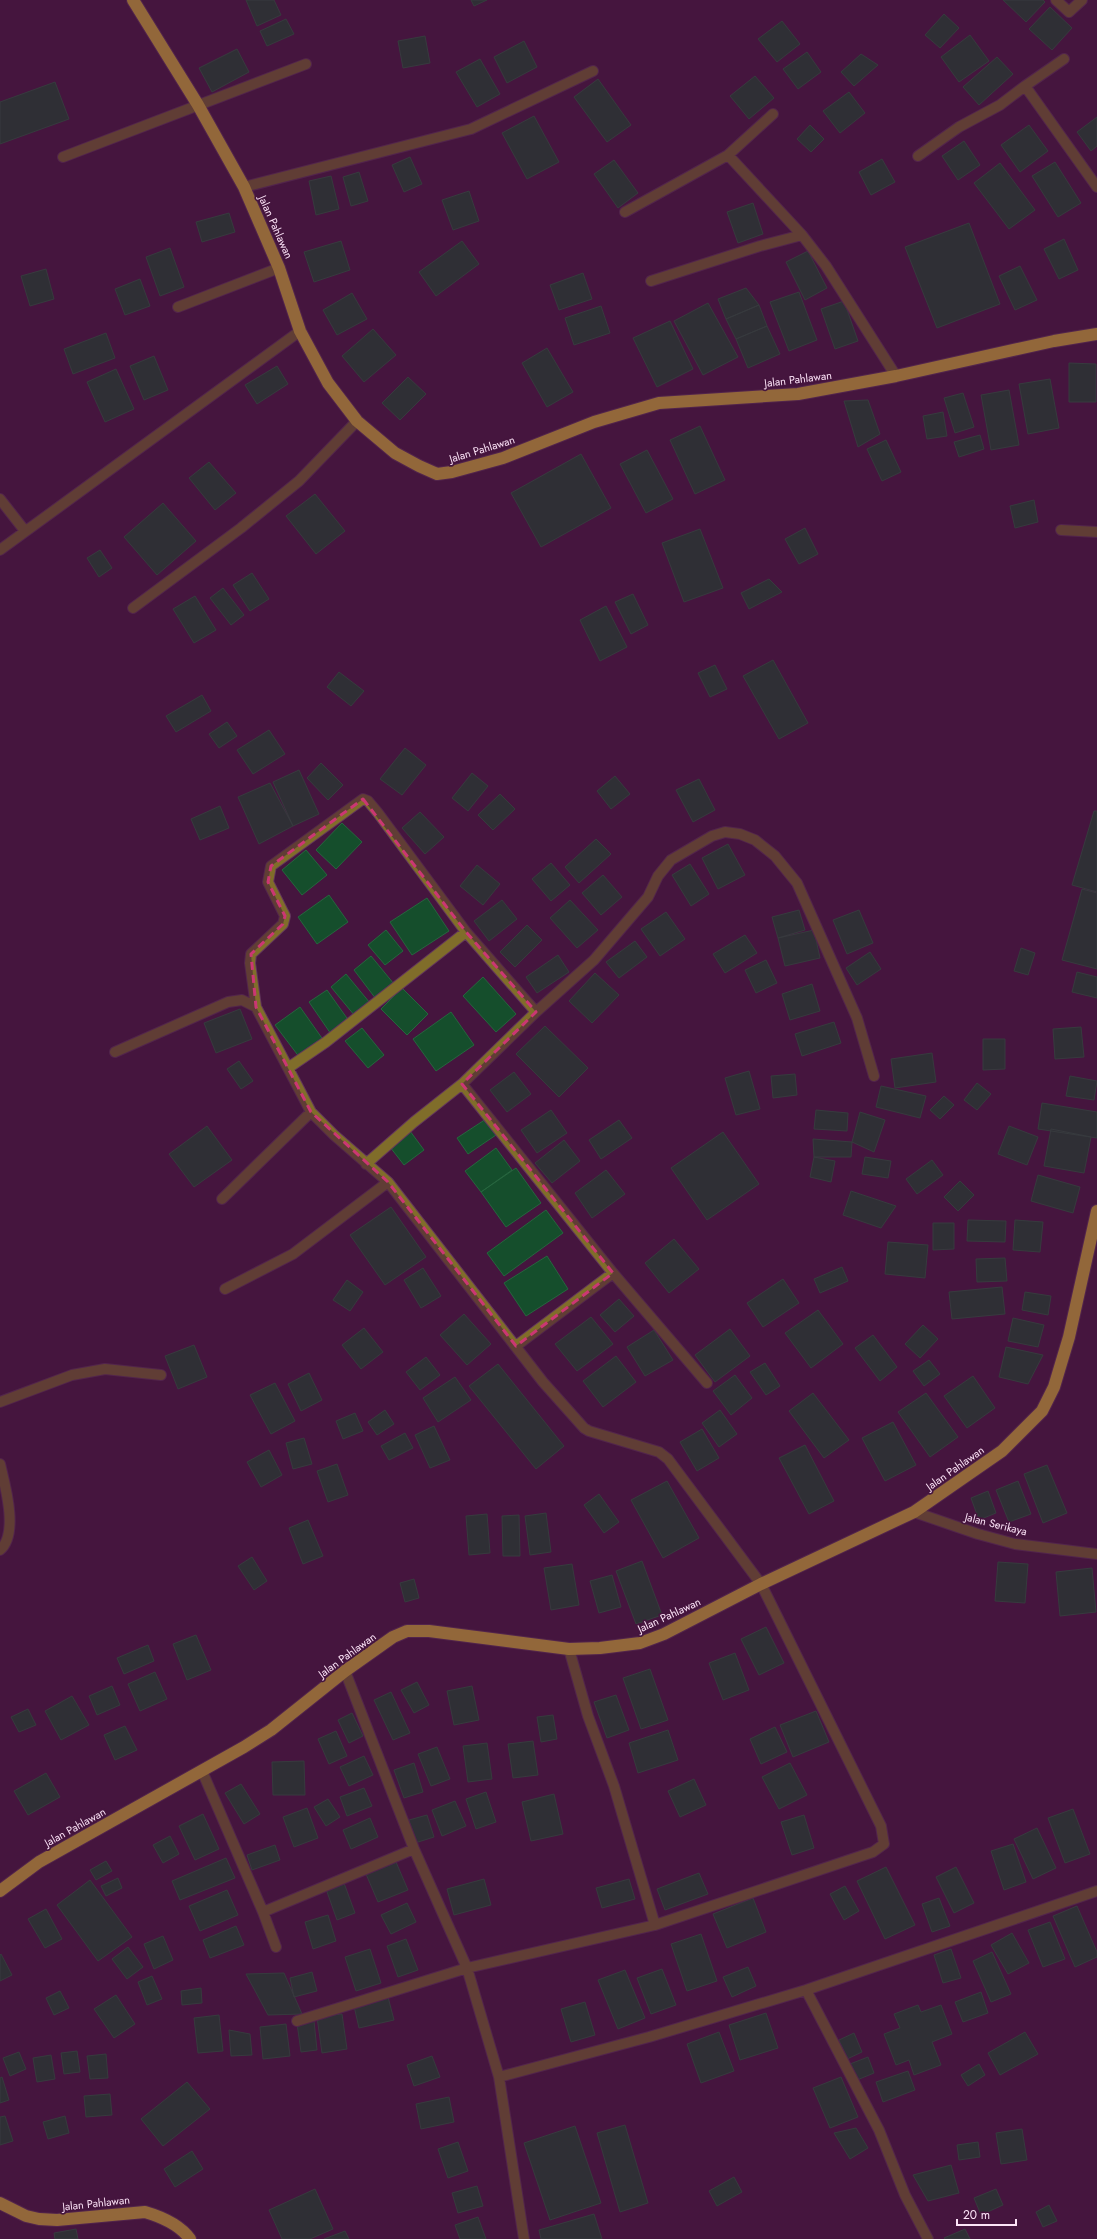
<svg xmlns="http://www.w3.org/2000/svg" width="1097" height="2239" font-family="Jost,sans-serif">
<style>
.building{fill:#154e2c;stroke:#26663e}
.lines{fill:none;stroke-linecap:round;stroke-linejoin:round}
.minor-casing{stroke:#62365c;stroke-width:12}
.highway-casing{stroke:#62365c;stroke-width:14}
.minor{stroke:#806d2a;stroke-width:10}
.highway{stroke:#f0c936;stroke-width:12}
.marked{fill:none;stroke:#cb3773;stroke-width:3;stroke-dasharray:8 5;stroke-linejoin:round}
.labels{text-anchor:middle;stroke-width:3.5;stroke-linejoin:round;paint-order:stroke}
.street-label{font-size:11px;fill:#fde4f8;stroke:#45153e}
</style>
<rect width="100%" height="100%" fill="#45153e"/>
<path class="building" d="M246,0h28l7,15 -24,11z
M471,0h16l-13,6z
M1003,0h40l2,2 -19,20z
M1050,7l22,21 -20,22 -23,-21z
M944,14l15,14 -19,20 -15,-13z
M286,19l8,15 -27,12 -7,-15z
M782,21l18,23 -23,18 -19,-23z
M970,35l19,26 -30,21 -18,-25z
M425,36l5,27 -27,5 -5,-27z
M524,41l13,26 -30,16 -13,-26z
M237,49l12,23 -37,20 -13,-24z
M807,52l14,20 -23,17 -15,-20z
M861,54l17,11 -24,21 -13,-14z
M997,57l16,17 -34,31 -16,-18z
M480,59l20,35 -23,13 -21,-35z
M755,76l19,22 -25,21 -19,-23z
M598,79l33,46 -24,17 -33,-45z
M55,82l14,37 -69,25v-42z
M849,92l16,21 -25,20 -17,-22z
M534,116l25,46 -32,17 -25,-46z
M1097,117v29l-6,5 -14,-19z
M810,125l14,14 -13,13 -14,-13z
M1029,125l19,26 -28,21 -19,-27z
M964,141l16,24 -22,15 -16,-24z
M410,157l12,27 -18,8 -12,-27z
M882,159l13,23 -24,13 -12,-23z
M614,160l24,33 -20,15 -24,-34z
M1055,162l26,41 -23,14 -26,-41z
M1000,163l35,47 -26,19 -35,-46z
M359,172l9,29 -17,5 -8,-29z
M331,176l8,33 -23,6 -7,-34z
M469,191l10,30 -26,9 -11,-30z
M753,203l10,31 -25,9 -11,-31z
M229,213l6,19 -33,10 -6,-20z
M969,223l31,81 -63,24 -32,-81z
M1064,239l14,31 -19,9 -15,-30z
M341,241l9,29 -36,12 -10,-30z
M462,241l17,23 -43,32 -17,-24z
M170,248l14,39 -24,9 -14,-39z
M808,251l19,37 -22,12 -19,-38z
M1020,266l17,34 -22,10 -16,-34z
M46,269l8,30 -24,7 -9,-30z
M583,273l9,26 -33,11 -9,-25z
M140,279l10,27 -25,9 -10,-26z
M746,288l13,17 -33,14 -8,-20z
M799,292l18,48 -28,11 -19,-49z
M352,293l15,26 -30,16 -14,-25z
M844,301l14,40 -23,8 -14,-40z
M708,303l30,54 -35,18 -29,-54z
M759,305l8,21 -31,13 -10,-20z
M601,306l9,27 -36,12 -9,-27z
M670,321l23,48 -36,18 -24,-49z
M767,326l13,28 -32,14 -12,-29z
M373,329l23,26 -32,27 -22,-26z
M106,333l9,25 -42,16 -9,-25z
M547,348l26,44 -26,15 -25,-44z
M154,356l14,34 -24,10 -14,-34z
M1069,363l27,1v38h-27z
M277,366l11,18 -31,20 -12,-19z
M116,369l18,40 -29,13 -18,-40z
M408,377l18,17 -26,26 -18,-17z
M1050,379l9,49 -31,6 -9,-50z
M1009,390l10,55 -28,5 -10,-55z
M963,393l11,34 -19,6 -11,-35z
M868,400l12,34 -22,13 -14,-46z
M943,412l4,24 -20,3 -4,-23z
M700,426l25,54 -30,14 -25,-54z
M980,435l4,14 -25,8 -5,-15z
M886,440l15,32 -19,9 -15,-32z
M647,450l26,49 -27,14 -26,-49z
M581,454l30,54 -70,39 -30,-54z
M209,462l27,31 -21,17 -26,-32z
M315,494l30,37 -29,23 -30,-38z
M1034,500l4,22 -23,6 -5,-22z
M163,503l33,38 -39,34 -33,-38z
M805,528l13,26 -19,10 -14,-25z
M700,529l23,59 -39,14 -22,-59z
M100,550l12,18 -13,9 -12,-19z
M252,573l17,26 -19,12 -17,-26z
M769,579l13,13 -33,17 -8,-16z
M223,588l21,27 -13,10 -21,-27z
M633,594l15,31 -17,9 -16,-32z
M195,596l21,34 -22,13 -21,-34z
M606,606l21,41 -27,14 -20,-41z
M773,660l35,63 -29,16 -36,-63z
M715,665l12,24 -17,8 -12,-24z
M339,672l25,19 -13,15 -24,-19z
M202,695l9,16 -35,21 -10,-16z
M227,722l10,14 -18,12 -10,-14z
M269,730l16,24 -32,20 -16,-24z
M405,748l21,17 -24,30 -22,-16z
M321,763l22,22 -15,15 -21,-22z
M299,770l20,44 -26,12 -20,-44z
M472,773l16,13 -20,25 -16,-13z
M615,776l15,18 -19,15 -14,-18z
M699,779l16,31 -22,12 -17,-32z
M270,783l23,43 -34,18 -21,-47z
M500,794l15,15 -22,21 -15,-15z
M220,806l9,22 -29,12 -9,-21z
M1094,811h3v81l-25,-7z
M420,812l24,25 -19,17 -23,-26z
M342,823l20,19 -26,27 -20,-19z
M596,839l15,15 -32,29 -14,-16z
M728,844l17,31 -27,14 -16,-31z
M306,850l21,25 -25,20 -20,-25z
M551,863l19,22 -19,16 -19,-22z
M690,864l19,30 -18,12 -19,-31z
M477,865l23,19 -17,21 -23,-19z
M603,875l19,22 -21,18 -19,-22z
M1082,889l15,4v76l-35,-9z
M329,895l19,27 -31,22 -19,-27z
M427,898l22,33 -37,24 -22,-33z
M502,900l15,19 -28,22 -15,-20z
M570,900l28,30 -21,18 -27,-30z
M799,910l6,20 -27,8 -6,-21z
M859,910l14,33 -26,11 -14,-34z
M666,912l19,27 -25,17 -19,-27z
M527,925l15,15 -27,27 -15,-15z
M386,930l17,21 -18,14 -17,-20z
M814,930l6,28 -35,8 -7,-28z
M745,935l12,18 -32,20 -12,-19z
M635,941l12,16 -28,21 -13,-16z
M1021,948l14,5 -7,22 -14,-4z
M870,952l11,17 -24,16 -11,-17z
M558,955l11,17 -32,21 -11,-16z
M371,956l23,28 -18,15 -22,-29z
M766,960l11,23 -21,10 -11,-23z
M1077,972l20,5v21l-25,-6z
M595,973l24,22 -27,28 -23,-22z
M346,974l24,29 -15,13 -24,-29z
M483,977l33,37 -20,18 -33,-36z
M812,984l8,27 -30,9 -8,-26z
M402,988l26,26 -21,21 -26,-26z
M327,990l22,31 -18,13 -22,-32z
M300,1007l24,34 -24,17 -25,-33z
M240,1009l12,30 -36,14 -12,-30z
M451,1012l23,33 -38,26 -23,-32z
M834,1022l7,21 -39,13 -7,-22z
M545,1026l43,42 -29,29 -43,-43z
M1081,1027l3,30 -29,2 -2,-30z
M362,1028l22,27 -16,13 -23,-27z
M983,1039h22v30l-22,1z
M932,1053l4,29 -41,6 -4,-29z
M239,1061l14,20 -12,8 -14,-20z
M749,1071l11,38 -24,6 -11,-37z
M514,1072l17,22 -24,18 -17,-22z
M795,1074l2,21 -24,3 -2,-22z
M1070,1076l27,5 -3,19 -28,-4z
M977,1083l14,11 -14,16 -13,-10z
M881,1086l45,10 -6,22 -44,-11z
M944,1096l10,9 -14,14 -10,-9z
M1042,1103l55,9v26l-59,-9z
M551,1110l16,23 -30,20 -16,-23z
M816,1110l32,3 -1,18 -33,-2z
M860,1112l25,8 -11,32 -22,-10z
M486,1119l10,16 -28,19 -11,-16z
M619,1120l13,18 -31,21 -12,-19z
M207,1126l25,34 -38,27 -25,-33z
M1009,1126l29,11 -11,28 -29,-11z
M1051,1129l40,8 -7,36 -40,-7z
M410,1131l14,19 -20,15 -14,-18z
M723,1132l36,52 -52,36 -36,-52z
M813,1139l39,3 -1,15h-37z
M564,1140l16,21 -28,22 -17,-20z
M496,1148l16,22 -31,22 -16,-21z
M814,1157l21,4 -4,21 -21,-5z
M865,1157l26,4 -3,17 -26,-4z
M932,1160l11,15 -26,19 -11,-15z
M516,1168l25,35 -35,24 -25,-35z
M606,1170l19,24 -33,24 -17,-25z
M1038,1175l42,12 -7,26 -42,-12z
M960,1181l14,14 -16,16 -14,-14z
M851,1191l45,15 -15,22 -38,-13z
M391,1207l35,50 -41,28 -35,-50z
M546,1210l17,23 -59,43 -17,-23z
M968,1220l38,1 -1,21 -38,-1z
M1015,1220l28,2 -3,30 -27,-2z
M933,1223h21v26l-21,1z
M674,1239l25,30 -30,24 -24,-30z
M888,1242l40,3 -3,33 -40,-4z
M547,1256l21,33 -42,27 -22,-33z
M1005,1258l2,23 -30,1 -1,-23z
M842,1267l6,14 -28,12 -6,-14z
M423,1268l18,28 -20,12 -17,-28z
M783,1279l16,24 -36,24 -16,-24z
M347,1280l16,12 -13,19 -17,-11z
M1002,1287l3,27 -53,5 -3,-27z
M1025,1292l26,4 -3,19 -26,-5z
M619,1299l15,17 -19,16 -15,-17z
M818,1310l25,34 -32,24 -26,-35z
M464,1314l27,30 -24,21 -27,-30z
M591,1317l22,27 -36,27 -22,-27z
M1013,1318l31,7 -6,22 -30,-6z
M923,1325l15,14 -18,19 -15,-14z
M364,1328l19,24 -22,17 -19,-24z
M730,1329l20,27 -35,26 -20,-27z
M654,1330l19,30 -28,16 -18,-29z
M873,1335l24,32 -17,14 -25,-33z
M194,1345l13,32 -29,12 -13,-33z
M1006,1347l37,8 -15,29 -29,-7z
M616,1356l20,26 -33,25 -20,-26z
M426,1357l14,18 -20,15 -14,-18z
M929,1360l11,14 -16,12 -11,-15z
M765,1363l15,23 -14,9 -16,-23z
M498,1364l66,82 -28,23 -67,-83z
M309,1373l13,27 -21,11 -13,-27z
M735,1375l17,23 -21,17 -18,-24z
M973,1376l22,32 -28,20 -23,-32z
M455,1377l16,23 -33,22 -15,-24z
M275,1383l20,38 -24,13 -21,-39z
M813,1393l36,47 -25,18 -35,-47z
M926,1393l32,44 -28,20 -32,-45z
M385,1410l9,14 -17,11 -9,-13z
M720,1410l17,24 -18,13 -17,-24z
M355,1413l8,18 -20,8 -7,-18z
M893,1422l23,43 -31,16 -23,-43z
M434,1426l16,34 -20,8 -15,-33z
M702,1429l17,29 -22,13 -17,-29z
M405,1433l8,15 -24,12 -8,-14z
M304,1438l8,26 -19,5 -7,-26z
M805,1445l29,56 -25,13 -30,-56z
M269,1450l13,25 -21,12 -14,-25z
M337,1464l11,31 -20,7 -11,-31z
M1047,1465l20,48 -24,10 -19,-49z
M667,1481l32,57 -36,20 -32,-58z
M1018,1481l13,33 -22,8 -13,-32z
M988,1491l8,22 -17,7 -8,-22z
M599,1494l20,28 -15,11 -20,-28z
M546,1513l5,39 -21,3 -5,-39z
M487,1514l3,39 -21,2 -3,-39z
M519,1515l1,41h-17l-1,-40z
M308,1520l15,36 -20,8 -14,-36z
M252,1557l15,24 -13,9 -16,-24z
M642,1561l20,54 -26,9 -20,-53z
M998,1562l30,2 -3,39 -30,-2z
M572,1564l7,41 -28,5 -7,-42z
M1092,1568l4,44 -36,4 -4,-44z
M612,1575l9,32 -22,6 -9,-32z
M414,1579l5,19 -14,4 -5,-19z
M766,1627l18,36 -25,12 -18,-36z
M196,1635l15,35 -24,10 -14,-36z
M148,1645l6,16 -30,13 -7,-16z
M735,1653l14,37 -26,10 -14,-37z
M650,1669l18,51 -27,9 -18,-51z
M155,1672l12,27 -27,12 -12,-27z
M417,1682l12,23 -15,8 -13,-23z
M112,1686l8,19 -23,10 -8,-19z
M472,1686l7,34 -25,5 -7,-34z
M391,1692l19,41 -17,7 -19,-40z
M616,1695l13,35 -22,8 -13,-36z
M72,1696l17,29 -28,15 -16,-29z
M28,1709l8,16 -17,7 -8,-15z
M816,1711l13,31 -36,15 -13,-32z
M352,1713l11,23 -14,7 -11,-23z
M553,1715l4,24 -16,3 -4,-25z
M125,1726l12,24 -22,10 -11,-25z
M775,1727l12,25 -26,12 -11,-25z
M668,1730l10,30 -40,13 -9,-30z
M336,1731l11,25 -18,8 -11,-25z
M533,1741l5,34 -25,3 -5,-34z
M487,1743l5,36 -24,3 -5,-36z
M437,1747l13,32 -19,7 -13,-32z
M364,1756l9,19 -24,11 -9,-19z
M304,1761l1,34h-32l-1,-33z
M414,1763l9,29 -19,6 -10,-28z
M790,1763l17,32 -28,14 -17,-32z
M46,1773l14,24 -32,18 -14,-24z
M694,1779l12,26 -26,12 -12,-26z
M241,1784l19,30 -16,10 -19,-31z
M364,1788l8,18 -25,10 -7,-19z
M486,1792l10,30 -20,7 -10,-30z
M554,1794l9,40 -32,7 -9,-39z
M328,1799l12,18 -14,9 -12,-19z
M455,1801l11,25 -24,10 -10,-26z
M307,1808l11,30 -24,9 -11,-30z
M1073,1809l17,45 -25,9 -17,-45z
M203,1814l16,35 -24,11 -16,-34z
M427,1815l7,22 -19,6 -6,-23z
M804,1815l10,33 -22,7 -11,-33z
M370,1818l8,19 -27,12 -8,-19z
M1037,1828l19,40 -23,11 -19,-40z
M170,1836l9,18 -16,9 -10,-18z
M1013,1844l13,38 -22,8 -13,-39z
M275,1845l5,15 -28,10 -5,-15z
M226,1858l9,20 -55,22 -8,-19z
M106,1861l6,10 -16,9 -6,-10z
M396,1862l12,28 -30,12 -12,-28z
M886,1867l29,58 -30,14 -28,-58z
M956,1867l18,36 -20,10 -18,-36z
M699,1873l9,21 -43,16 -8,-21z
M118,1878l4,10 -16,8 -5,-10z
M484,1879l7,26 -37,10 -7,-26z
M629,1879l6,20 -33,9 -6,-20z
M90,1880l42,57 -34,24 -41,-56z
M344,1883l11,30 -18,7 -11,-31z
M845,1886l14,25 -15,9 -14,-26z
M227,1890l11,25 -38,16 -11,-25z
M753,1898l13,34 -39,16 -14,-34z
M939,1898l11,28 -18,6 -10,-28z
M407,1903l9,19 -25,12 -10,-19z
M1077,1906l20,46v5l-22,10 -22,-51z
M46,1909l16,30 -17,9 -17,-29z
M328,1915l8,26 -23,8 -8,-27z
M1050,1922l15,37 -22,8 -15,-37z
M236,1926l8,19 -34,13 -7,-18z
M1012,1933l17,30 -21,11 -17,-29z
M701,1934l16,47 -30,10 -16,-47z
M163,1936l10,24 -19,9 -10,-25z
M406,1939l12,31 -20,7 -11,-31z
M128,1947l15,20 -16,12 -15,-20z
M370,1949l11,34 -25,8 -11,-34z
M951,1949l10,29 -18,5 -9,-28z
M992,1952l19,42 -20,8 -18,-41z
M1,1954l11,21 -12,6v-26z
M748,1967l8,19 -24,11 -9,-20z
M662,1969l14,36 -25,9 -14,-36z
M625,1970l20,48 -27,11 -20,-49z
M312,1972l5,19 -23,6 -4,-19z
M284,1973l18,41 -34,1 -22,-41z
M152,1976l10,23 -15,6 -9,-23z
M201,1988l1,15 -20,2 -1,-14z
M60,1991l9,17 -15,7 -8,-17z
M981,1992l7,21 -25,9 -8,-20z
M116,1995l19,29 -21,14 -20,-29z
M388,1997l6,23 -35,8 -5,-22z
M585,2002l10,33 -24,7 -10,-33z
M918,2005l3,7 20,-7 11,29 -20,8 9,23 -27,10 -5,-15 -13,5 -12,-31 16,-6 -6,-14z
M766,2013l12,35 -38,12 -11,-35z
M342,2014l5,35 -25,4 -5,-36z
M219,2015l4,36 -25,2 -4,-35z
M314,2021l3,29 -16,2 -4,-29z
M286,2024l4,32 -27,3 -3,-32z
M229,2030l21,4 2,21 -21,1z
M719,2032l15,39 -33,12 -14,-39z
M1025,2032l13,22 -38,21 -12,-22z
M854,2033l8,19 -15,7 -8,-19z
M77,2051l3,21 -16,2 -3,-21z
M19,2052l7,17 -16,7 -7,-18z
M106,2054l2,24 -18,1 -3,-23z
M51,2055l4,24 -18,3 -4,-24z
M432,2056l8,21 -26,9 -7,-21z
M868,2057l6,16 -17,7 -7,-16z
M979,2064l6,11 -17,11 -7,-11z
M908,2071l7,19 -32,12 -7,-20z
M2,2077l7,23 -9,3v-25z
M841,2077l17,40 -28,11 -17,-40z
M187,2082l23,27 -47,37 -22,-27z
M110,2094l2,21 -26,2 -2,-21z
M449,2097l5,25 -33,7 -5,-25z
M5,2116l8,25 -13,4v-28z
M65,2116l4,17 -21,6 -5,-17z
M625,2125l23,78 -28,9 -23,-79z
M575,2126l26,77 -51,17 -26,-77z
M856,2128l12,20 -18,11 -16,-26z
M1022,2129l5,31 -26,4 -5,-31z
M458,2142l10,29 -20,7 -10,-29z
M978,2142l2,15 -21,3 -2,-15z
M192,2151l11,18 -28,18 -11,-18z
M951,2165l8,28 -31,8 -15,-26z
M734,2177l8,15 -25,14 -8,-15z
M477,2186l6,20 -25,7 -6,-20z
M315,2189l18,40 -23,10h-28l-13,-29z
M996,2189l7,16 -22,10 -7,-17z
M1049,2205l8,16 -14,6 -7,-15z
M594,2214l8,25h-61l-2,-9z
M478,2217l8,22h-26l-5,-14z
M76,2229l2,10h-23l-1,-6z
M965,2229l5,10h-25l-1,-1z
M345,2231l4,8h-25z"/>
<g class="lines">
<defs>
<path id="minor" d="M1056,0l13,12 13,-12
M1025,86l39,-27
M728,155l74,80
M918,156l41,-29 41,-22 25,-19 72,101
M63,157l243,-93
M244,187l227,-58 122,-58
M625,212l103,-57 45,-41
M651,281l109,-35 42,-11 24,31 70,110
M178,307l101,-39
M0,499l25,32
M1061,530l36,2
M0,550l300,-219
M133,608l108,-80 58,-47 58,-60
M536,1012l58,-52 54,-63 10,-21 13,-16 41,-24 13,-4 15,2 15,6 20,16 22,27 60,135 17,58
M115,1052l113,-50 14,-2 14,7
M288,1068l38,-26 140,-110
M462,1084l151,189 94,110
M366,1164l48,-42 48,-38 74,-72 -70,-80 -88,-119 -10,-12 -5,-2 -92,67 -3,16 17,34 -2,8 -32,30 -1,9 6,44 55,105 23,23 54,47
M222,1199l89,-87
M225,1289l68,-35 95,-72 155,200 41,46 5,3 70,21 9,7 93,125 120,242 3,18 -11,8 -218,73
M516,1346l97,-73
M0,1402l72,-27 33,-6 56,6
M0,1464c5,21 19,70 0,86
M914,1512l64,22 37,10 82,10
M345,1671l69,178 53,119 32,109 25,162
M202,1771l61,141 13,35
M263,1912l151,-63
M806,1990l73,140 26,65 23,44
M297,2021l170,-53 188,-43 -41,-139 -26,-70 -19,-67
M499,2077l150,-40 157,-47 291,-99"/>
<path id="highway" d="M133,0l65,105 46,82 35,81 21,63 28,52 29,38 38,32 24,13 18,8 15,-2 51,-14 91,-36 65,-19 139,-9 98,-18 158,-35 43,-7
M0,1891l39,-29 205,-115 27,-17 74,-59 48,-34 14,-6h22l140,18 31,-1 40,-5 24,-9 97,-50 153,-72 88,-61 40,-40 12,-24 15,-50 28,-126
M0,2203l26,13 13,3 18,1 88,-8c17,5 35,13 45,27"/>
</defs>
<use href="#minor" class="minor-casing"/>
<use href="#highway" class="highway-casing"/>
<use href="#minor" class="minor"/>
<use href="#highway" class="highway"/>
</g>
<path d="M0 0H1097V2239H0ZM363,799l103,133 70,80 -74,72 151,189 -97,73 -128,-164 -77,-70 -55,-105 -5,-53 32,-30 2,-8 -17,-34 3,-16z" fill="#45153e" fill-opacity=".55" fill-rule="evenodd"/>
<path class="marked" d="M363,799l103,133 70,80 -74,72 151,189 -97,73 -128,-164 -77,-70 -55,-105 -5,-53 32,-30 2,-8 -17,-34 3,-16z"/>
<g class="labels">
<g class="street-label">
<text transform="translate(276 227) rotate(66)" y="4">Jalan Pahlawan</text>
<text transform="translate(798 379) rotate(-7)" y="4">Jalan Pahlawan</text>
<text transform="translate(482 449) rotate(-17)" y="4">Jalan Pahlawan</text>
<text transform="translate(955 1468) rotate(-35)" y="4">Jalan Pahlawan</text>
<text transform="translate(996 1524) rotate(14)" y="4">Jalan Serikaya</text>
<text transform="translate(669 1615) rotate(-25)" y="4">Jalan Pahlawan</text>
<text transform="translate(347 1655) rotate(-36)" y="4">Jalan Pahlawan</text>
<text transform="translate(75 1827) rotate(-29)" y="4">Jalan Pahlawan</text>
<text transform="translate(96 2203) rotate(-6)" y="4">Jalan Pahlawan</text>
</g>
</g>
<path d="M957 2219v6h59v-6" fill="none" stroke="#fde4f8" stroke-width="2"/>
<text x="963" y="2219" font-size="12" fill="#fde4f8" stroke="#45153e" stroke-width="3" paint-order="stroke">20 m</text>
</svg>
